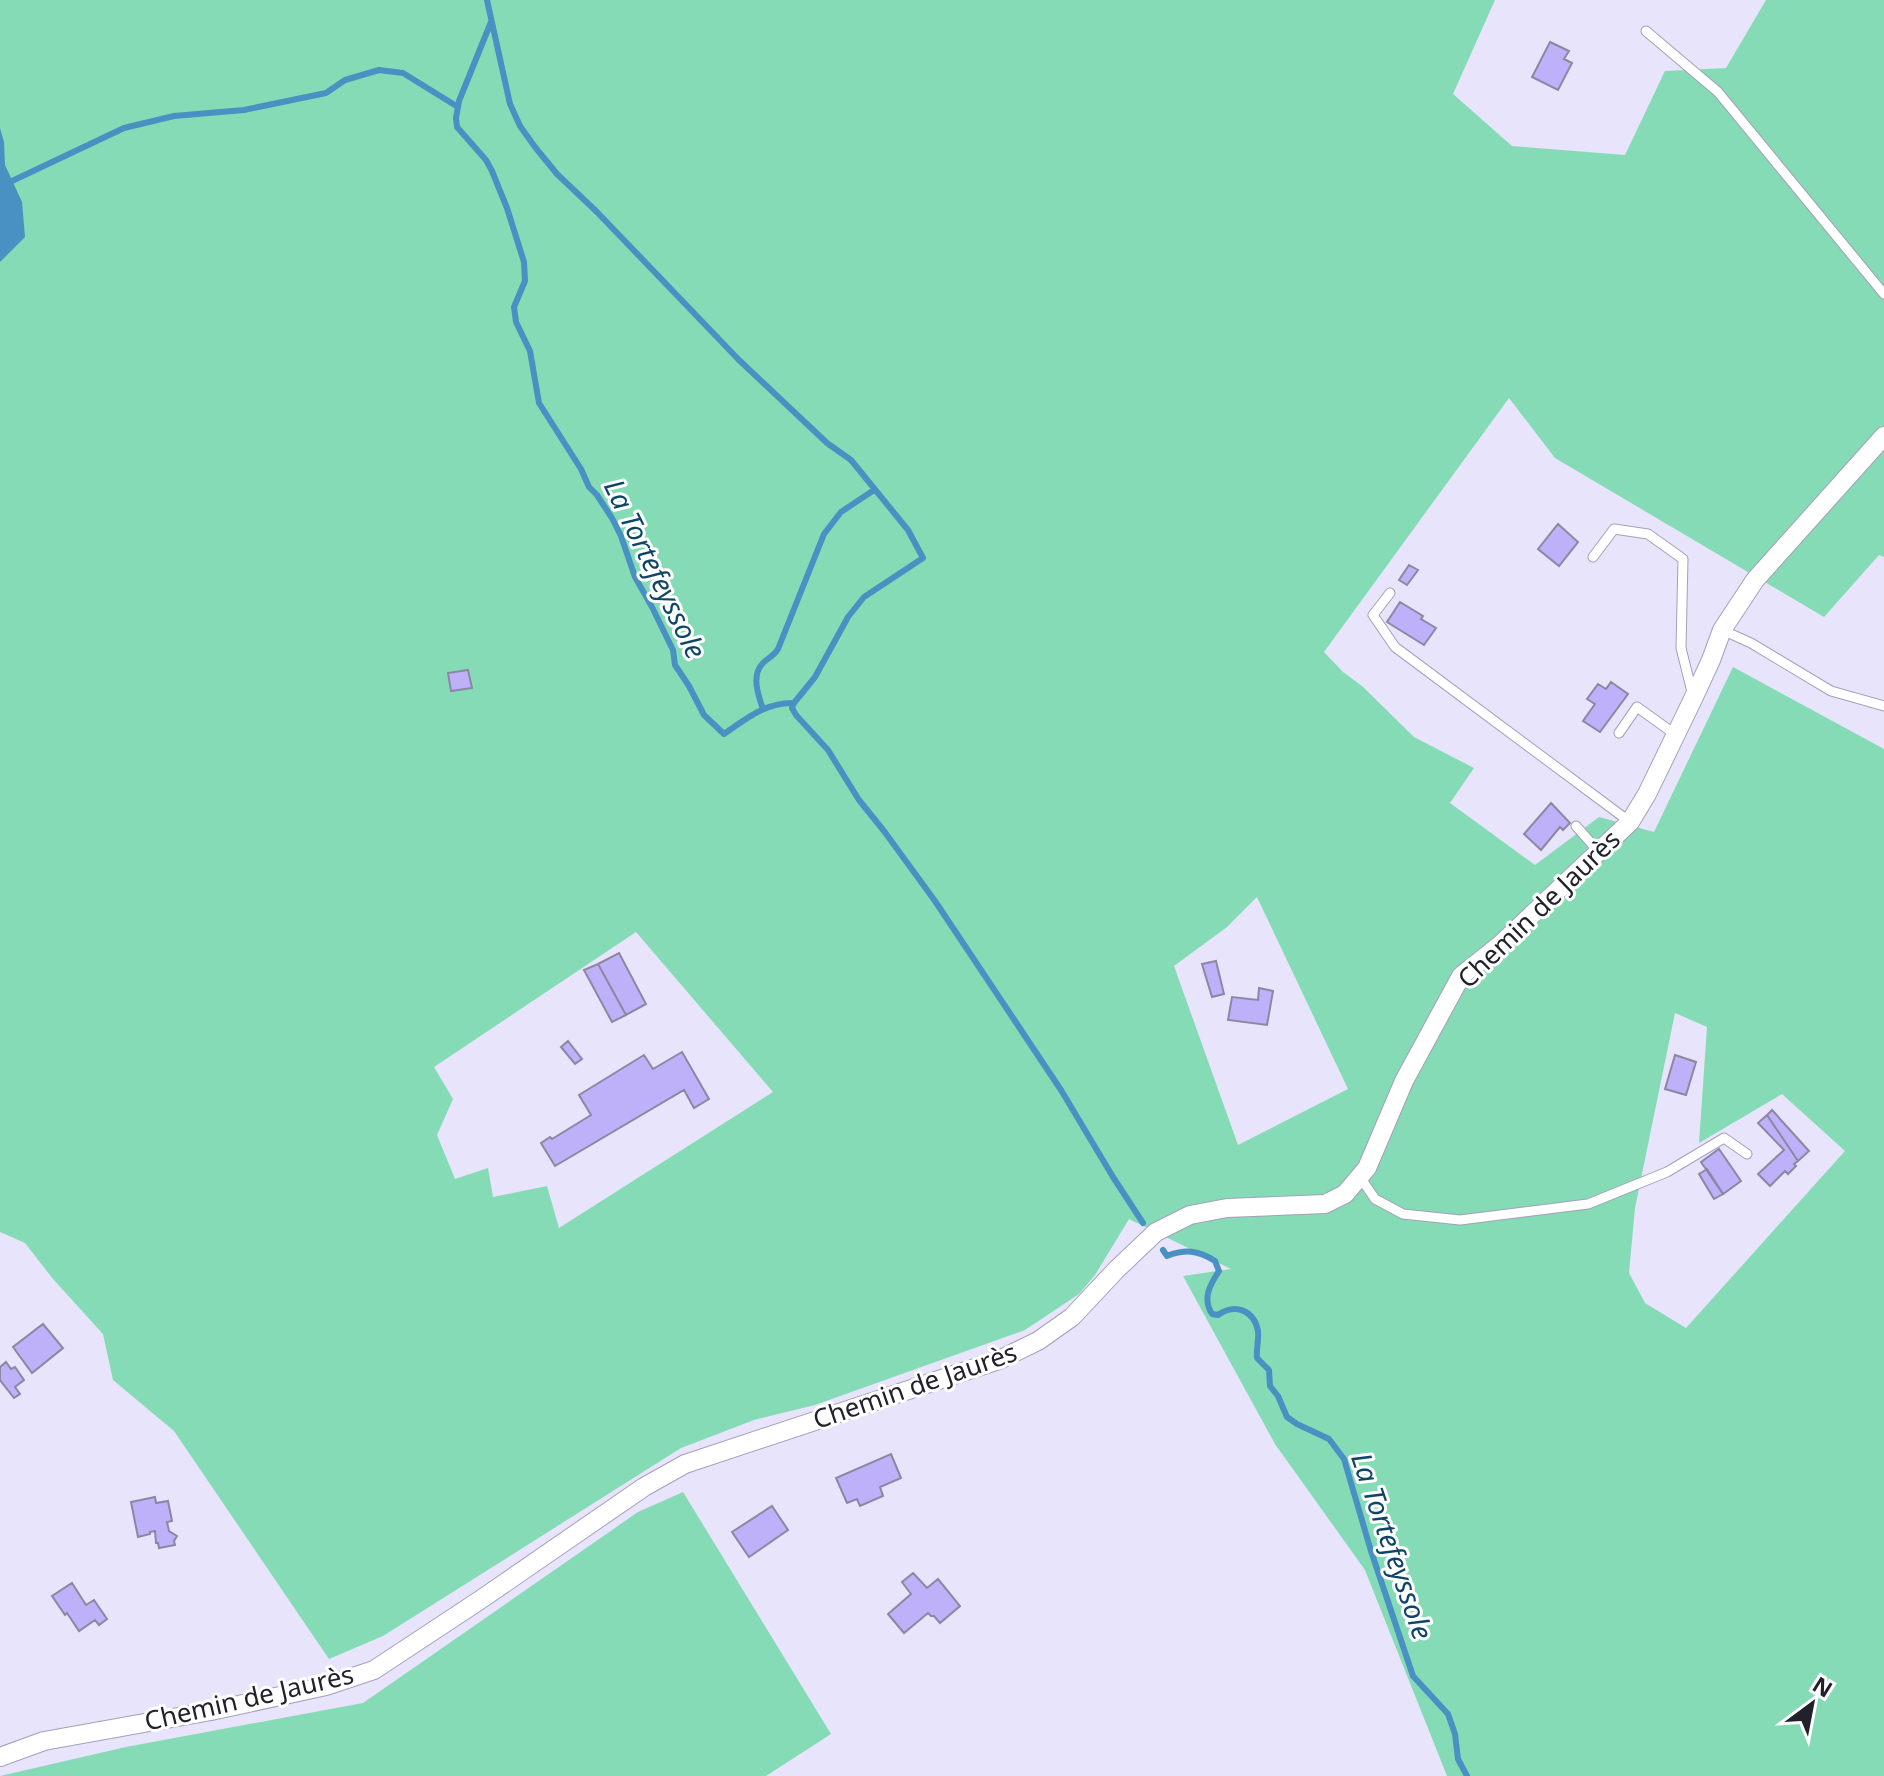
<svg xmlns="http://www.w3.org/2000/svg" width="1884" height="1776" font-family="'Noto Sans',sans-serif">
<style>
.green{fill:#85dbb5;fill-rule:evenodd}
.water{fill:#4990c3}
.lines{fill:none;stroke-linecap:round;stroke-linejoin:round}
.stream{stroke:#4990c3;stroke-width:6}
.building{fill:#bfb0fa;stroke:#8c87a2;stroke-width:2}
.service-casing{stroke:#a4a0bb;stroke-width:11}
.minor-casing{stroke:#a4a0bb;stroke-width:20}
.service{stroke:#fff;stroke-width:9}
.minor{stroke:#fff;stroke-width:18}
.labels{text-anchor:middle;stroke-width:6;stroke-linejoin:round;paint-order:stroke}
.street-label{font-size:26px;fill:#22202b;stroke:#fff}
.water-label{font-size:28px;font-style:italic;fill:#0e4568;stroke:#fff}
</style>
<rect width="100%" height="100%" fill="#e7e4fb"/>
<path class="green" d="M0,0h1495l-42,94 59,52 113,9 40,-84 61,-3 40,-68h118v557l-5,-2 -55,62 -269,-159 -46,-60 -185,254 19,20 19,14 52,51 60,31 -24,35 85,62 64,-48 55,15 79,-165 151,82v1027h-437l-82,-206 -90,-126 -92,-168 48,-7 -102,-50 -34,56 -16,19 -54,36 -210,75 -61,15 -73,28 -298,188 -54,23 -155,-228 -61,-51 -10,-46 -50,-55 -28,-36 -25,-11zM1257,897l91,192 -110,56 -64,-179 53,-39zM636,932l137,160 -214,136 -12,-42 -54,11 -5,-29 -33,11 -18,-44 16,-36 -19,-32zM1675,1013l32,14 -8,116 83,-49 63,57 -159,177 -41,-25 -16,-30 6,-65z
M683,1492l148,242 -65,42h-766l126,-29 237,-44 275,-191z"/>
<path class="water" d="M0,128l4,14 1,23 17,37 3,35 -25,25z"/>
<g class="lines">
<path class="stream" d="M487,0l23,104 10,22 15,21 22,27 40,38 141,147 89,84 24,17 57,70 15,28 -59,39 -16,20 -33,60 -21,26 -2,5 4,7 32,35 31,50 25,31 51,70 126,189 52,87 30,46
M491,22l-32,79 -3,17 1,9 29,33 6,11 15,37 17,54 1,19 -11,26 1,7 1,8 14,29 9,52 42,66 8,18 8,8 15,23 9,18 14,41 17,30 21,43 2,15 14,21 15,29 20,19c22,-15 42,-32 70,-31
M0,182l12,-1 112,-53 50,-12 70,-6 82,-17 19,-13 34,-10 24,3 55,34
M763,709c-5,-14 -12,-34 0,-46 6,-6 11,-7 15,-14l46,-115 17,-22 33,-22
M1163,1250l4,6c18,-7 31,-6 48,5l4,10c-9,14 -17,27 -7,43l6,1c17,-12 36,-5 40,16 1,9 -2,18 -1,27l12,12 1,16 8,10 9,21 10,7 32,15 15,20 27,92 42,125 35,38 7,20 3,25 9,17"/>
</g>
<path class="building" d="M1550,42l19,9 -5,8 8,4 -14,27 -26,-13z
M1558,524l20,18 -19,24 -21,-17z
M1409,565l9,5 -11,15 -8,-5z
M1400,602l23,14 -2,3 15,9 -12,17 -37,-23z
M468,670l4,18 -21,3 -3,-18z
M1611,682l17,12 -28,38 -17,-11 12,-17 -8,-5 11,-15 8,5z
M1551,803l19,20 -7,7 -3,-3 -19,23 -17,-16z
M619,953l27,51 -20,11 -28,-51z
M1216,961l8,33 -12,3 -10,-33z
M598,964l28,51 -14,7 -28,-52z
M1259,988l14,3 -6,34 -39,-5 4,-23 26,3z
M568,1041l14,18 -7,5 -14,-17z
M682,1052l27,47 -15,9 -10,-18 -129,76 -14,-23 9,-6 2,2 39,-24 -12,-20 65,-40 9,14z
M1675,1055l21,7 -10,33 -21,-6z
M1772,1110l37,41 -11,10 -31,-46z
M1767,1115l31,46 -4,3 2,2 -8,8 -3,-3 -15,15 -12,-12 26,-24 -26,-27z
M1719,1149l22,32 -18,13 -22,-32z
M1707,1169l16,25 -9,5 -15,-25z
M43,1324l20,24 -31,25 -19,-26z
M6,1362l5,7 4,-2 9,13 -9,7 5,7 -6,4 -14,-18v-13z
M891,1454l10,24 -21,9 3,9 -23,10 -3,-7 -10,4 -11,-25z
M155,1497l1,6 12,-2 4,20 -5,1 2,9 8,5 -3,5 1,4 -16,3 -1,-5h-2l-1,-12 -5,1v2l-12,3 -7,-35z
M772,1506l16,24 -39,27 -17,-25z
M913,1573l14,15 11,-9 22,27 -20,17 -6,-7h-3l-3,-3 -24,20 -16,-19 23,-20 -9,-12z
M72,1583l14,22 8,-5 13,19 -8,6 -4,-5 -16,11 -12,-18 -2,2 -13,-19z"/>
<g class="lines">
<defs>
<path id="service" d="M1646,31l72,61 166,202
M1593,557l21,-28 34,5 35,25 -2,89 12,48
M1390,593l-17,22 22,32 235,175
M1722,630l29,13 80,48 53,15
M1619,733l18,-26 39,28
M1576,826l23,26
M1360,1177l15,22 28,15 57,6 128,-16 79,-32 57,-34 23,16"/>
<path id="minor" d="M0,1757l44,-16 167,-30 115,-25 48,-16 106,-70 164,-113 41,-23 314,-104 39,-19 34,-24 44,-47 40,-38 34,-17 37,-7 98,-4 20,-10 22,-26 37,-87 57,-105 40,-32 129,-122 17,-28 46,-95 18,-39 11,-30 33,-50 129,-144"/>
</defs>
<use href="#service" class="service-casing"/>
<use href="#minor" class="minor-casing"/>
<use href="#service" class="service"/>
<use href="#minor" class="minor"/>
</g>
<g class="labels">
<g class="street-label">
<text transform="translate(1539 909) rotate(-44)" y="9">Chemin de Jaurès</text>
<text transform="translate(915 1386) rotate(-19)" y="9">Chemin de Jaurès</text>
<text transform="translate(249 1698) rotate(-13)" y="9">Chemin de Jaurès</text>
</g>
<g class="water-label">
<text transform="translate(655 569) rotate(64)" y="10">La Tortefeyssole</text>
<text transform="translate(1392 1546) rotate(71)" y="10">La Tortefeyssole</text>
</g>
</g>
<g transform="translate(1812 1704) rotate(32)" stroke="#ffffff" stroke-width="6" paint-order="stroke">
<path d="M0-6L14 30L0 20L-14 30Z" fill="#22202b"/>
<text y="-12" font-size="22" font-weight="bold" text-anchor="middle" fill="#22202b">N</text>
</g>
</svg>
